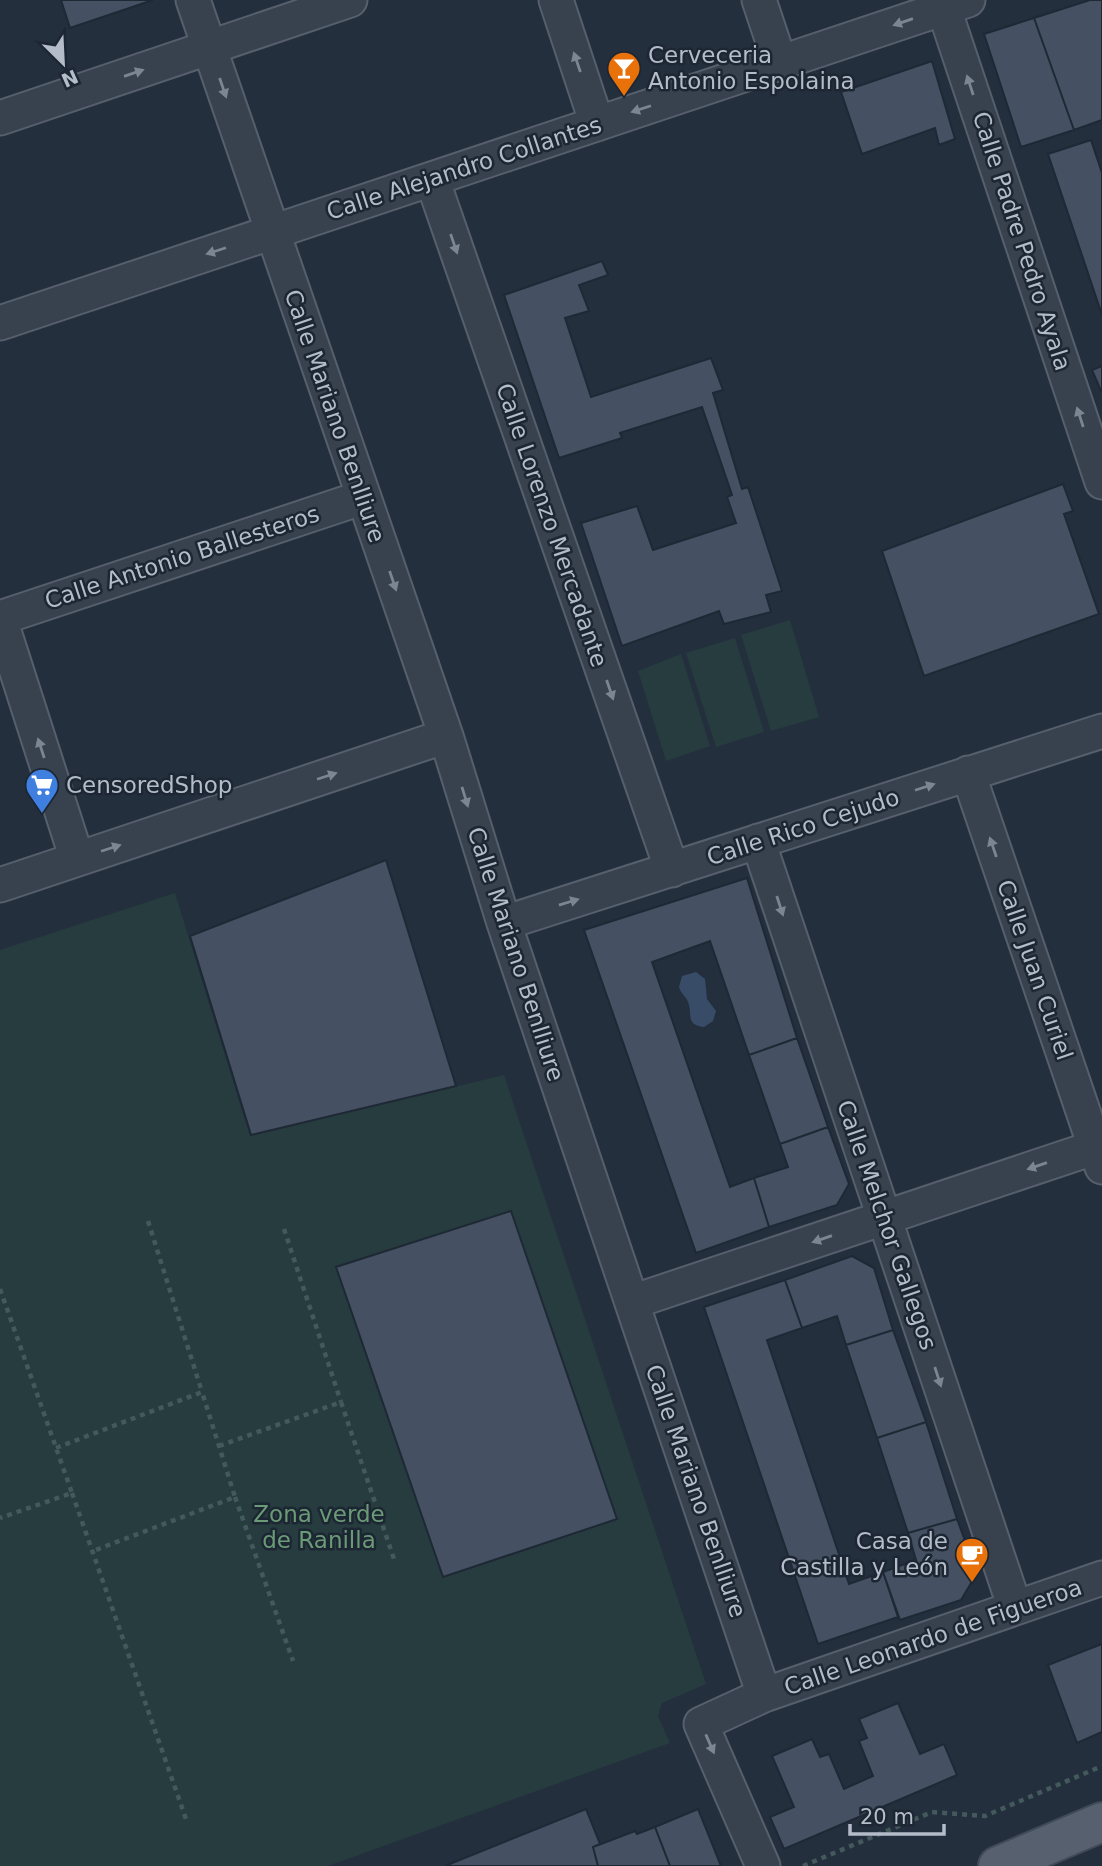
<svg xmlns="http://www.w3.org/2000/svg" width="1102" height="1866" font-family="'DejaVu Sans',sans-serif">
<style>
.green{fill:#263c3f}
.water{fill:#394c67}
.building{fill:#455162;stroke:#1f2835;stroke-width:2}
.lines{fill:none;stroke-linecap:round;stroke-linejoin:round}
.street-casing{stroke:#565f6c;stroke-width:37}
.primary-casing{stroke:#414a57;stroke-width:42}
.path{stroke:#44595c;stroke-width:4.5;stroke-dasharray:5 5;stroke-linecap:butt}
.street{stroke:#38414e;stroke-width:33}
.primary{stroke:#56606e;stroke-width:38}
.oneway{fill:#7c8592}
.labels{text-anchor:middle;stroke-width:5;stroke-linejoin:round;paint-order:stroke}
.poi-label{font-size:23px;fill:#b4bcc9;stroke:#1d2633;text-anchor:start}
.street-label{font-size:23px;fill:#b4bcc9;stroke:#1d2633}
.park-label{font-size:23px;fill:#6b9a76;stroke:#1d2633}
</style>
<rect width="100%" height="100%" fill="#242f3e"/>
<path class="green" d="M790,620l29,97 -48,14 -30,-96z
M735,638l29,94 -48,15 -30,-94z
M681,654l29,92 -44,15 -28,-90z
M175,893l75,243 254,-61 202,609 -44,19 -4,13 12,27 -342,123h-328v-916z"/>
<path class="water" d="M696,972l9,7 2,20 9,12 -3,10 -9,6c-19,-2 -11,-13 -16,-25 -2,-6 -7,-8 -9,-15l3,-11z"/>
<path class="building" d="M61,0h92l-83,28z
M1090,0h12v120l-28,10 -40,-112z
M1034,18l40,112 -53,17 -37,-113z
M932,61l23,78 -16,6 -4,-17 -73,26 -21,-62z
M1091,140l11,33v142l-54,-161z
M602,261l6,14 -29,10 10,26 -24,7 26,79 120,-39 12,32 -10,3 29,96 6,-2 34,104 -16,4 5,17 -47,12 -5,-13 -97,35 -41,-123 56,-17 16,44 83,-27 -9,-26 5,-2 -30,-88 -82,26 2,5 -63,20 -55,-163z
M1102,366v25h-1l-9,-21z
M1063,484l10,27 -9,3 35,100 -175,62 -42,-125z
M386,860l70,226 -205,49 -61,-199z
M747,878l50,160 -48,17 -39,-114 -58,21 78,225 24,-9 15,49 -73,26 -112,-323z
M797,1038l31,89 -48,17 -31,-89z
M828,1127l21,57 -12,21 -68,22 -15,-49 34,-11 -8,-23z
M511,1211l106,308 -174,58 -107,-310z
M852,1256l22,12 19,62 -47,15 -9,-29 -35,12 -17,-48z
M785,1280l17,48 -35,12 82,244 34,-12 15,45 -80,27 -114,-337z
M893,1330l33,92 -49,16 -31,-93z
M926,1422l31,97 -49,14 -31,-95z
M957,1519l20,54 -16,27 -61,20 -17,-48 33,-12 -8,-27z
M1102,1644v88l-25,11 -29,-78z
M898,1703l22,51 24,-10 13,31 -173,74 -14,-32 24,-10 -22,-51 40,-17 8,18 9,-3 15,35 29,-13 -14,-35 8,-3 -8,-19z
M586,1809l14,35 -7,3 5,19h-153z
M698,1809l23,57h-51l-15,-39z
M655,1827l15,39h-72l-5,-19 42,-16 2,3z"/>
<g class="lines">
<defs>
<path id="street" d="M193,0l253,736 58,187 260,772
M556,0l41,124
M759,0l21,63
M941,0l161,482
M0,118l350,-118
M432,179l240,691
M0,323l968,-323
M0,618l364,-121
M0,619l77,240
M968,773l134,394
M758,841l257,767
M0,885l446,-149
M504,923l598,-192
M632,1302l470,-157
M763,1866l-62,-142 63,-29 338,-117"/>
<path id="primary" d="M998,1866l104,-44"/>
</defs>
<use href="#street" class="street-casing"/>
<use href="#primary" class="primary-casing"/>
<path class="path" d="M148,1221l54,171
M284,1229l57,173
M0,1289l72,204 -72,25
M219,1446l122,-44 53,157
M56,1448l146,-56 33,105 -142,54
M72,1493l114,326
M235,1497l58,164
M803,1866l129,-54 53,4 117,-50"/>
<use href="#street" class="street"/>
<use href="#primary" class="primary"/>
</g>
<defs><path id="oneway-solid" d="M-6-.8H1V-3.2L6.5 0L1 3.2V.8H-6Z" transform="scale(1.75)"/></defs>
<g class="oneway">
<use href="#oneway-solid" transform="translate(903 22) rotate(161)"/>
<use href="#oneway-solid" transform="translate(577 62) rotate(-109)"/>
<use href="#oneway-solid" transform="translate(134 73) rotate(-19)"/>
<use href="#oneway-solid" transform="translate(970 85) rotate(-108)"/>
<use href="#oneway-solid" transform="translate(223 88) rotate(71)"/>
<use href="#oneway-solid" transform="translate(641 109) rotate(162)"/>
<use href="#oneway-solid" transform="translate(454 244) rotate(71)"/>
<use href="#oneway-solid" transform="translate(216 251) rotate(162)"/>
<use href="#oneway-solid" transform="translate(1080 417) rotate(-108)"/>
<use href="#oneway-solid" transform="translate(393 581) rotate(71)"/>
<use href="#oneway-solid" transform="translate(610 690) rotate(71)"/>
<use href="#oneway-solid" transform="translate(41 748) rotate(-108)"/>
<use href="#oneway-solid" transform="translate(327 776) rotate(-18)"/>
<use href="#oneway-solid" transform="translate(925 787) rotate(-18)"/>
<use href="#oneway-solid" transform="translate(465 797) rotate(73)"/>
<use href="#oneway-solid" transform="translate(993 847) rotate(-109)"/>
<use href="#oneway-solid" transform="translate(111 848) rotate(-18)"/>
<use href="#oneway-solid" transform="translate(569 902) rotate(-17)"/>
<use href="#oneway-solid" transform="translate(780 906) rotate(72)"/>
<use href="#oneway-solid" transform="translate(1037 1166) rotate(161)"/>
<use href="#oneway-solid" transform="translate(822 1239) rotate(161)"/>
<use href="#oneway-solid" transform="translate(938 1377) rotate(72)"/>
<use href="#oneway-solid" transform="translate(710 1744) rotate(66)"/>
</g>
<defs>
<symbol id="bar-pin" viewBox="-11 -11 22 30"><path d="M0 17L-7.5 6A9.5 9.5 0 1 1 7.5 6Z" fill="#e8710a" stroke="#1d2633"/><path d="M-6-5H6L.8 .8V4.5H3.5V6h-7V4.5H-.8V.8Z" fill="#fff"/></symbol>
<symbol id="supermarket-pin" viewBox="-11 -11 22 30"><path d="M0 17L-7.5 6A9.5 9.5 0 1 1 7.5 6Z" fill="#3f7fe0" stroke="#1d2633"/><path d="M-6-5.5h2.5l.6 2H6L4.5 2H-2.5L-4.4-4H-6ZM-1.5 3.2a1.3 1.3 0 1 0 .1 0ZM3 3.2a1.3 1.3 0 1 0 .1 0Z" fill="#fff"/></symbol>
<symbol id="cafe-pin" viewBox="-11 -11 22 30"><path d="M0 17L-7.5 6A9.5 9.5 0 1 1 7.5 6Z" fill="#e8710a" stroke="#1d2633"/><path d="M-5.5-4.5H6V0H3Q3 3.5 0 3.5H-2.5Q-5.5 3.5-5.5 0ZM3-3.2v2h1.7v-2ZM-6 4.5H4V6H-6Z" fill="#fff"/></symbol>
</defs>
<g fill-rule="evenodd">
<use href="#bar-pin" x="605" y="49" width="38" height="52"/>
<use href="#supermarket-pin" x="23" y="766" width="38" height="52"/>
<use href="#cafe-pin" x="953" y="1535" width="38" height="52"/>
</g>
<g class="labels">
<g class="poi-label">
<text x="648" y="63">Cerveceria<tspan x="648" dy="26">Antonio Espolaina</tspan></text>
<text x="66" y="793">CensoredShop</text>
<text x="948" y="1549" text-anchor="end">Casa de<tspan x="948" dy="26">Castilla y León</tspan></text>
</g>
<g class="street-label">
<text transform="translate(464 168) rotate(-18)" y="8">Calle Alejandro Collantes</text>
<text transform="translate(1022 241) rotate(72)" y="8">Calle Padre Pedro Ayala</text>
<text transform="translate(335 416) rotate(71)" y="8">Calle Mariano Benlliure</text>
<text transform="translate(552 525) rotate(71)" y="8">Calle Lorenzo Mercadante</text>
<text transform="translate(182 557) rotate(-18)" y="8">Calle Antonio Ballesteros</text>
<text transform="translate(803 827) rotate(-18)" y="8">Calle Rico Cejudo</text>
<text transform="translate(516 954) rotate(72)" y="8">Calle Mariano Benlliure</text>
<text transform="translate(1035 970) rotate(71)" y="8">Calle Juan Curiel</text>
<text transform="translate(887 1225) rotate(71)" y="8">Calle Melchor Gallegos</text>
<text transform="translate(696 1491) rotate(71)" y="8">Calle Mariano Benlliure</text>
<text transform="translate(933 1637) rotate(-19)" y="8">Calle Leonardo de Figueroa</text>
</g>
<g class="park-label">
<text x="319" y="1522">Zona verde<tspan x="319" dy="26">de Ranilla</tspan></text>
</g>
</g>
<g transform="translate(63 63) rotate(156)" stroke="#1d2633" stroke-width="5" paint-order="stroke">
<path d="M0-5L12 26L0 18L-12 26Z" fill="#b4bcc9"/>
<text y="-10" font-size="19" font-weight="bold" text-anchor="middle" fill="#b4bcc9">N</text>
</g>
<path d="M850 1824v10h94v-10" fill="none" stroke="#b4bcc9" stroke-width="3.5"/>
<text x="860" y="1824" font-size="21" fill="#b4bcc9" stroke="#1d2633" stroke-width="5" paint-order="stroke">20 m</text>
</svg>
